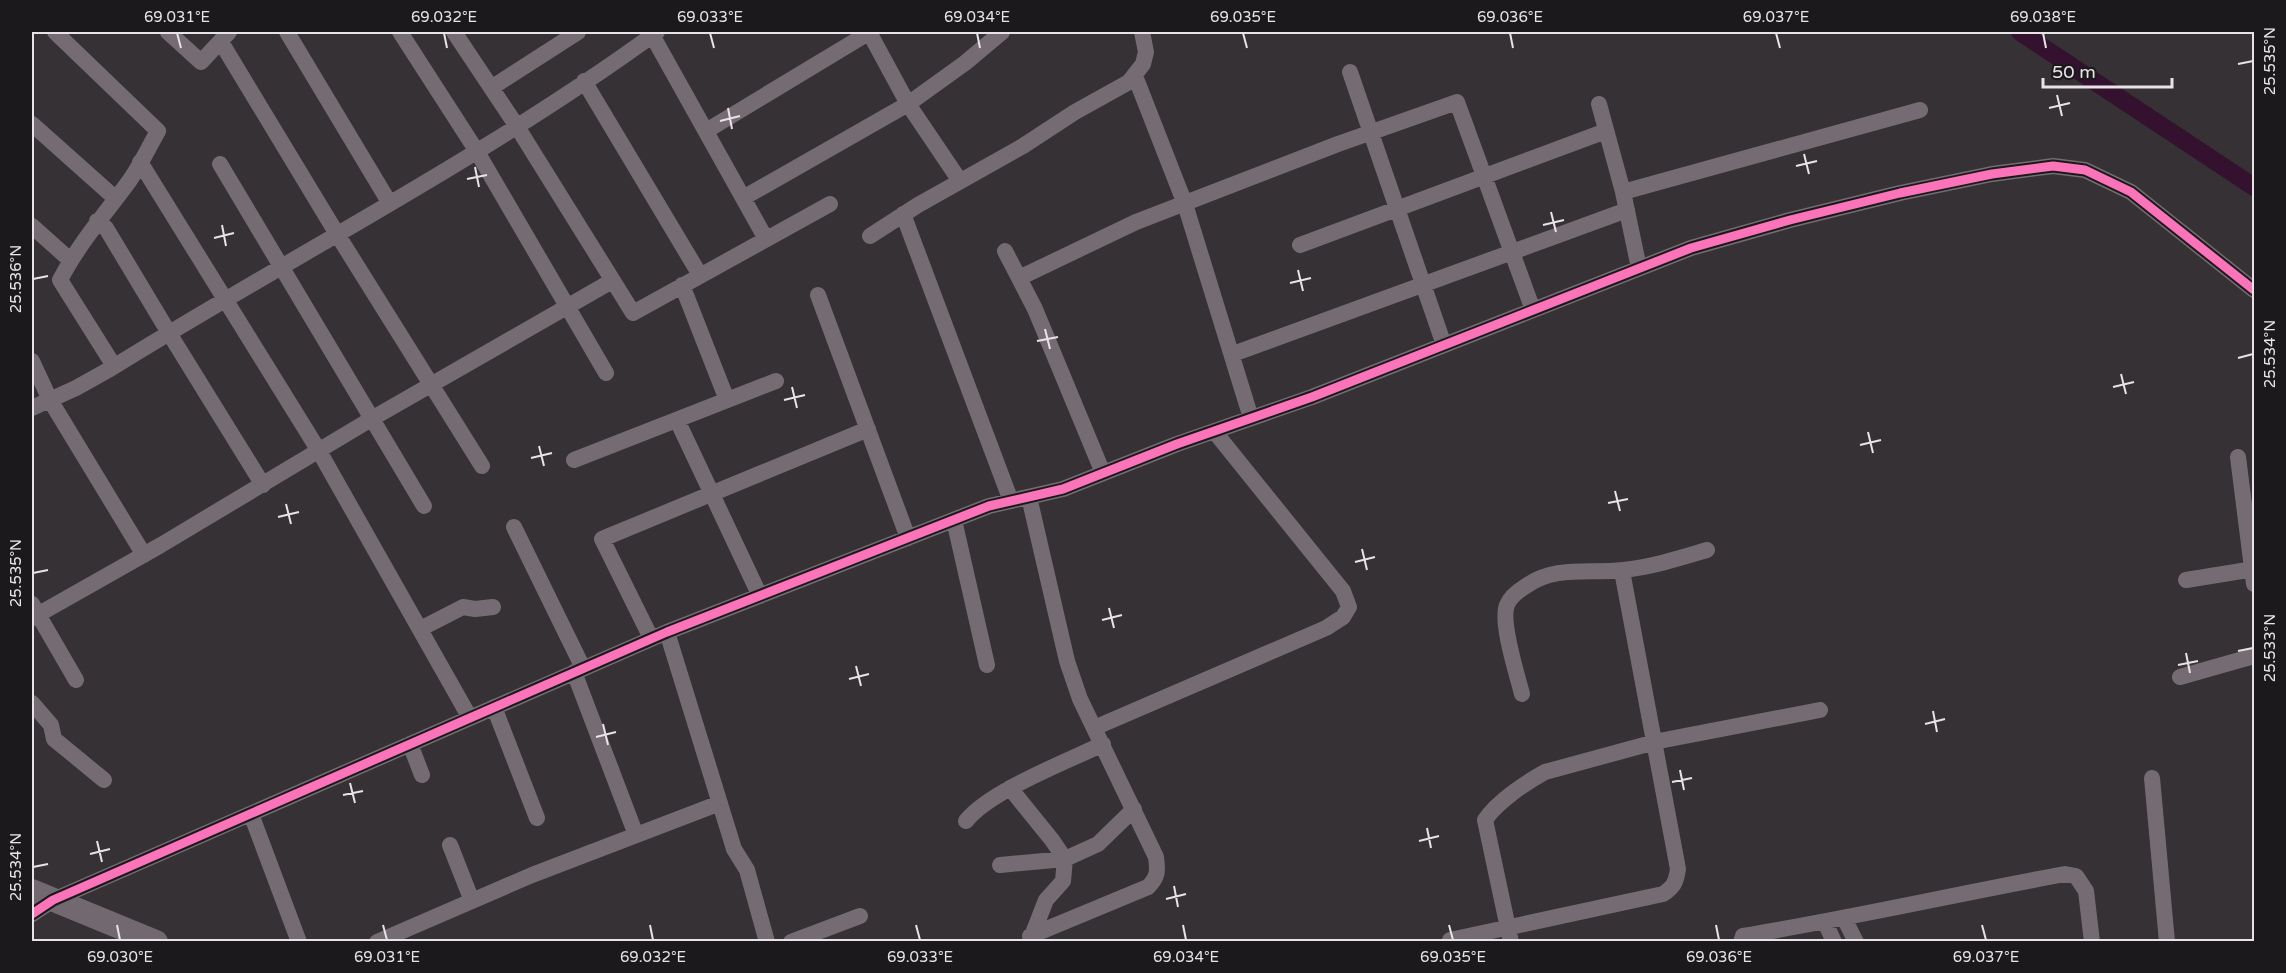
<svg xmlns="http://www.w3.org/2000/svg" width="2286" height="973" font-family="'Varela Round',sans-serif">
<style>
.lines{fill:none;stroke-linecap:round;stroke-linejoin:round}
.canal{stroke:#34122f;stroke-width:18}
.minor{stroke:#746c72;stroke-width:16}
.highway{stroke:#726970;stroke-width:24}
.cycleway-casing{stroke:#1c191c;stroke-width:13}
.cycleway{stroke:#fb73b8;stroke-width:9}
.ticks{fill:none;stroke:#e8e3e7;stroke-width:2}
.neatline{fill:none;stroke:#e8e3e7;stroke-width:2}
.ticks-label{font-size:15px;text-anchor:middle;fill:#e8e3e7}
</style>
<rect width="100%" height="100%" fill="#363134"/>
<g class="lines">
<path class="canal" d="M2020,32l234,155"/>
<path class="minor" d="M55,32l103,99c-9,16 -17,33 -28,49 -24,33 -51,63 -70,100l54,86
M168,32l33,30 28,-30
M287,32l102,170
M400,32l76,118 130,223
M454,32l62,93 117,188 197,-109
M869,32l39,72 52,77
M652,35l114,204
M221,42l116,192 145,232
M1350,72l94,273
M1135,76l50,128 66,214
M584,81l116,194
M491,88l87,-56
M1599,104l24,88 16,76
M32,124l83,74
M706,131l164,-99
M140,162l179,289 151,267
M220,164l204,342
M1623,192l297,-82
M743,198l165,-94 57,-41 37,-31
M903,214l108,287
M97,221l9,7 63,105 94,152
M32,226l38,34
M870,236l48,-31 105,-59 52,-34 54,-30 14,-18 3,-12 -4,-20
M1300,245l306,-114
M1005,251l30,58 68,164
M1019,278l117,-56 202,-78 119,-42 76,208
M682,285l45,115
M818,295l90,243
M1233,354l394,-144
M32,361l18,39 94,155
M32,408l44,-20 34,-19c182,-113 374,-211 547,-337
M677,420l83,176
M2238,457l16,127
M574,460l202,-79
M1029,497l38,164 13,38 76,158c2,14 2,20 -8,30l-118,49
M954,520l33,145
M514,527l69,141
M2186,580l68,-11
M32,604l44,76
M32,618l129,-73 212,-127 239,-137
M420,629l43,-22 12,2 18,-2
M667,632l67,217 13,21 20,72
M651,638l-49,-99 266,-110
M574,672l62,163
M2180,677l74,-21
M1522,694c-5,-20 -22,-72 -15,-89 3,-8 11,-14 19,-19 29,-21 63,-12 97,-16 29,-3 57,-12 84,-20
M32,703l19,22 3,14 50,41
M494,707l43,111
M1094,728l232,-100 17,-11 6,-10 -6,-16 -129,-160
M410,744l12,31
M2152,778l15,164
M1010,788l42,52 13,19 -2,22 -17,19 -16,41
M251,814l48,128
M966,821c24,-30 100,-59 137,-77
M450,845l22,56
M1000,865l65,-6 33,-15 36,-35
M32,914l21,-14 614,-268 322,-126 74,-17 114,-45 135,-47 379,-149 99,-28 110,-27 92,-19 61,-8 32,4 46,22 123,98
M1844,918l12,24
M1825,922l9,20
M1450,940l213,-46c11,-7 13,-12 15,-25l-56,-298
M377,942l155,-67 188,-72
M791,942l69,-26
M1511,942l-26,-122c12,-18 40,-37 60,-48l114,-31 161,-31
M1741,942l2,-6c108,-18 214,-42 322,-62l11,2 10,15 6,51"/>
<path class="highway" d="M32,891l124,51"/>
<defs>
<path id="cycleway" d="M32,914l21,-14 614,-268 322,-126 74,-17 114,-45 135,-47 379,-149 99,-28 110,-27 92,-19 61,-8 32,4 46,22 123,98"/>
</defs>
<use href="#cycleway" class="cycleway-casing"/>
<use href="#cycleway" class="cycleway"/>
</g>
<path class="ticks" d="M177,33l4,15M444,33l3,15M710,33l4,15M977,33l3,15M1243,33l4,15M1510,33l3,15M1776,33l4,15M2043,33l3,15M2238,64l15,-3M2057,95l5,21M728,108l4,21M2049,108l21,-5M720,121l20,-5M1804,154l5,20M1796,166l21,-5M475,167l4,20M467,179l20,-4M1551,212l5,20M222,225l4,21M1543,225l21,-5M214,238l20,-5M1298,270l5,21M33,279l15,-3M1290,283l21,-5M1045,329l5,20M1037,341l21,-4M2238,358l15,-4M2121,374l5,20M792,387l5,21M2113,387l21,-5M784,400l21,-5M1868,432l5,21M1860,445l21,-5M539,446l5,20M531,458l21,-5M1615,491l5,20M1608,503l20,-4M286,504l5,20M278,517l21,-5M1362,549l5,21M1355,562l20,-5M33,573l15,-3M1109,608l5,20M1102,620l20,-5M2238,651l15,-3M2186,653l4,20M2178,665l20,-4M856,666l5,20M849,679l20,-5M1933,711l4,21M603,724l5,21M1925,724l20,-5M596,737l20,-5M1680,770l4,20M1672,782l20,-4M350,783l5,20M343,795l20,-4M1427,828l4,20M97,841l5,21M1419,841l20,-5M90,854l20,-5M33,867l15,-3M1174,886l4,21M1166,899l20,-5M117,925l3,15M383,925l4,15M650,925l3,15M916,925l4,15M1183,925l3,15M1449,925l4,15M1716,925l3,15M1982,925l4,15"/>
<rect width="2286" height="973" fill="none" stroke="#1c191c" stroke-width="66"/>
<path d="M2043 78v9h129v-9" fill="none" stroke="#e8e3e7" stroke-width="3"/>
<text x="2052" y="78" font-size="18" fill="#e8e3e7" stroke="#1c191c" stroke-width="4.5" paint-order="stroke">50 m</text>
<rect x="33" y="33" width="2220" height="907" class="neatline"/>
<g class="ticks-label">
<text x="177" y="22">69.031°E</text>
<text x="444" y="22">69.032°E</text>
<text x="710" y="22">69.033°E</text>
<text x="977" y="22">69.034°E</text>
<text x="1243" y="22">69.035°E</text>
<text x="1510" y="22">69.036°E</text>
<text x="1776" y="22">69.037°E</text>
<text x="2043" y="22">69.038°E</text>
<text transform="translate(2270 61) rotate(-90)" y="5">25.535°N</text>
<text transform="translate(16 279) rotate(-90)" y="5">25.536°N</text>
<text transform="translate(2270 354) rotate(-90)" y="5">25.534°N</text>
<text transform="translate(16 573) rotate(-90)" y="5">25.535°N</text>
<text transform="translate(2270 648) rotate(-90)" y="5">25.533°N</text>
<text transform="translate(16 867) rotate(-90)" y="5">25.534°N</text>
<text x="120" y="962">69.030°E</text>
<text x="387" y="962">69.031°E</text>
<text x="653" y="962">69.032°E</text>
<text x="920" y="962">69.033°E</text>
<text x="1186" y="962">69.034°E</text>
<text x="1453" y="962">69.035°E</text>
<text x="1719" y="962">69.036°E</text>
<text x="1986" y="962">69.037°E</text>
</g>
</svg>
